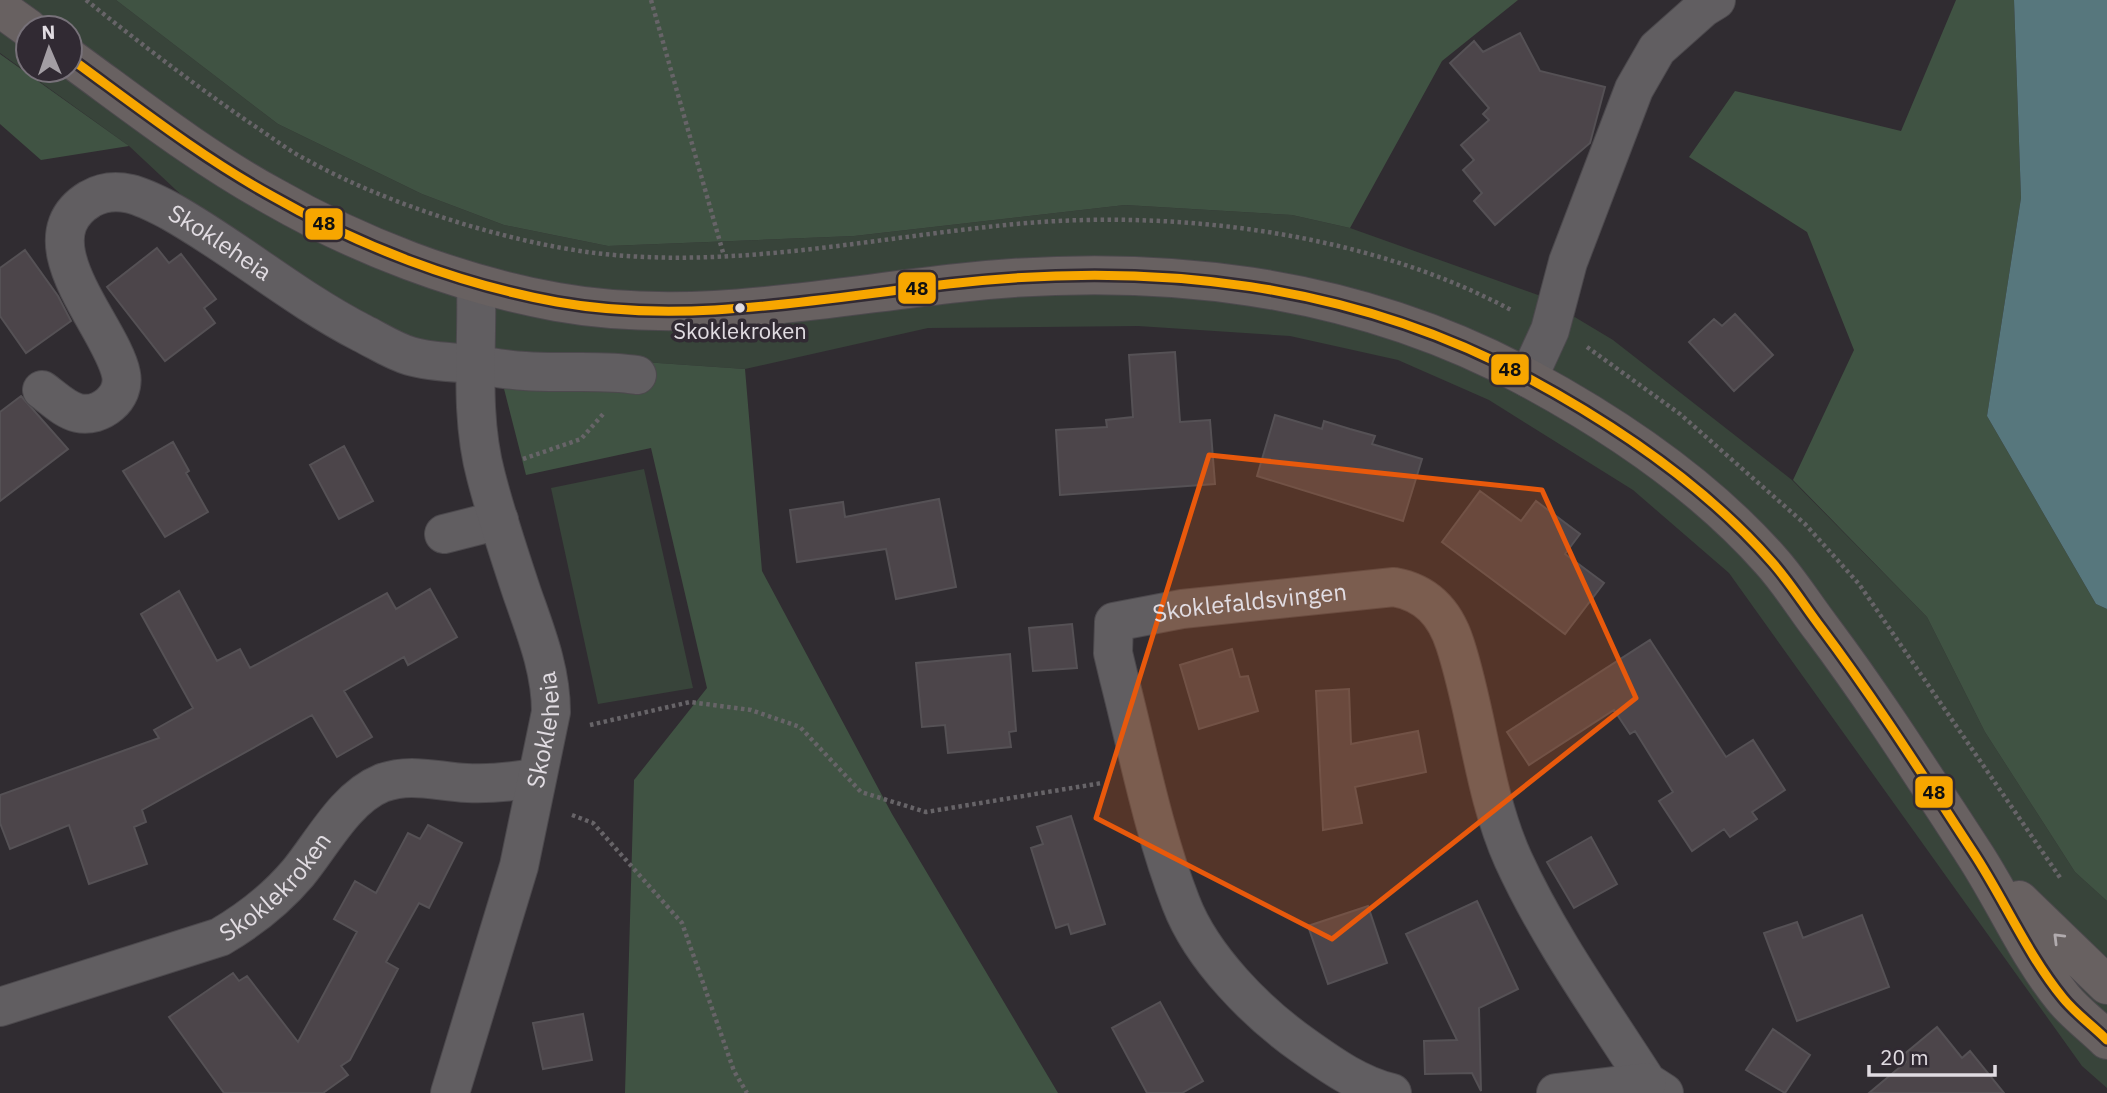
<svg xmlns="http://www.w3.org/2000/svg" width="2107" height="1093" font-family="'IBM Plex Sans',sans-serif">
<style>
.green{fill:#38443a;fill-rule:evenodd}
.forest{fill:#405343}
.water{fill:#57777d}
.building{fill:#4c454a;stroke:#555155;stroke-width:2}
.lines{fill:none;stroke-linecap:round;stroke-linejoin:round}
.minor-casing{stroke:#4c494d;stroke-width:40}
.major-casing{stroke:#4c494d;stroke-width:40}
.path{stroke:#676468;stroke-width:4.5;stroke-dasharray:3.5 3.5;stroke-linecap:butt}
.minor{stroke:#615e61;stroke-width:38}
.major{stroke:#686161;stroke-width:38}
.bus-1-casing{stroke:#312a33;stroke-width:14}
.bus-1{stroke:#f7a600;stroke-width:9}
.oneway{stroke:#b1abae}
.marked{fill:#e8590c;fill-opacity:0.2;stroke:#e8590c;stroke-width:5;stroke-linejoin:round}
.bus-dot{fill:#e1dce2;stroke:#312a33;stroke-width:2.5}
.labels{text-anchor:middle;stroke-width:7;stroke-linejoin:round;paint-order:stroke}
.bus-label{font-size:22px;fill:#e1dce2;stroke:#312a33}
.street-label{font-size:24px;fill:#e1dce2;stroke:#312a33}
.line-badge{stroke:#312a33;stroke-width:2.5}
.pale-badge-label{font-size:19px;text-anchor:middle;font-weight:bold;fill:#111}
</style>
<rect width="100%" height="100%" fill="#302c31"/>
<path class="green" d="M0,0h116l162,124 144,70 82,31 104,21 246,-10 271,-31 167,10 58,13 188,67 75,45 179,140 135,137 58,115 90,140 32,29v187l-25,-22 -353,-493 -96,-83 -144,-90 -91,-40 -108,-24 -152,-10 -210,2 -183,41 -116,-8 -127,20 -173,-48 -200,-187 -129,-93zM28,28h42v42h-42z
M644,469l49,219 -95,16 -47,-216z"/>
<path class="forest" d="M116,0h1402l-76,61 -92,167 -58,-13 -167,-10 -271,31 -246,10 -104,-21 -82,-31 -144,-70z
M1956,0h58l7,198 -34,218 109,188 11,5v292l-32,-29 -90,-140 -58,-115 -134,-137 61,-130 -47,-118 -118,-75 46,-66 166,40z
M0,54l129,92 -88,14 -41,-36z
M629,361l116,8 17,202 130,243 166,279h-433l9,-313 73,-92 -56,-240 -125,27 -24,-94z"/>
<path class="water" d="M2014,0h93v609l-11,-5 -109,-188 34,-218z"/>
<path class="building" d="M1520,33l20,38 65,16 -15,56 -95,82 -21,-24 8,-8 -19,-23 11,-10 -13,-15 28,-25 -6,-6 6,-6 -39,-45 24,-22 9,11z
M157,248l12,15 12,-9 35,45 -12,9 11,15 -50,38 -58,-74z
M25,250l33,46 13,25 -45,32 -26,-37v-48z
M1735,314l38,41 -39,36 -45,-49 25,-23 8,7z
M1175,352l5,70 30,-2 5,64 -155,11 -4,-65 51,-3 -1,-7 27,-3 -4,-62z
M21,396l47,53 -68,52v-89z
M1275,415l47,14 2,-8 26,8 25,7 -3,8 50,15 -19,62 -146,-45z
M173,442l16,29 -3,2 22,39 -43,25 -42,-66z
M344,446l29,55 -34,18 -29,-54z
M1480,491l41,30 15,-20 44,33 -15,20 39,29 -39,51 -123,-92z
M939,499l17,88 -60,12 -10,-50 -89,13 -7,-52 53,-8 2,15z
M430,589l27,48 -49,28 -4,-8 -60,34 28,46 -35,20 -25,-42 -170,95 4,12 -12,5 13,37 -58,20 -20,-59 -59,24 -10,-26v-28l159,-57 -5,-8 39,-22 -52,-94 38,-23 38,70 23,-12 10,19 137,-75 9,16z
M1072,624l5,44 -44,3 -4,-43z
M1650,640l76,117 27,-17 32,50 -33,22 5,7 -27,18 -6,-8 -32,22 -33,-50 14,-9 -38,-61 -5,3 -16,-24 -85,55 -22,-33z
M1232,649l8,28 8,-1 10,35 -59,18 -19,-64z
M1010,654l6,77 -7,1 2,15 -63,6 -3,-28 -23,2 -6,-64z
M1349,689l2,55 67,-13 8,41 -71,15 7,36 -39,7 -7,-139z
M1071,816l34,108 -34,10 -3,-10 -12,4 -25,-80 12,-4 -6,-17z
M428,825l34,18 -33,65 -10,-5 -33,59 12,7 -48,91 -9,6 7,9 -25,18h-99l-55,-76 64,-44 6,8 8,-5 51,66 59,-110 -23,-13 21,-38 21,12 32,-60 12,6z
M1591,837l26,47 -43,24 -27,-46z
M1477,901l41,88 -39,19 2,83 -9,-18 -47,1 -1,-33 33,-1 -51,-106z
M1368,906l19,57 -59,21 -20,-58z
M1862,915l27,72 -92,34 -33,-88 33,-11 6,16z
M1160,1002l43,79 -21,12h-35l-35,-65z
M583,1014l9,46 -49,9 -10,-46z
M1937,1027l25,31 8,-7 34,42h-135l37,-31 -4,-6z
M1773,1029l37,26 -25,38 -39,-23z"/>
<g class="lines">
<defs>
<g id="minor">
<path d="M1528,378l22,-48 18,-68 66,-173 23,-40 46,-41 13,-8"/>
<path id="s1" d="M42,390c11,8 23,20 36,23 22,5 48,-15 43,-39 -9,-47 -99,-134 -31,-175 28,-16 55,-1 80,12 66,37 124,87 192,122 16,8 31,18 48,23 17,5 35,6 52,7 21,2 42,7 63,8 37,3 75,-2 112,4"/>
<path d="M444,534l55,-14"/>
<path id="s2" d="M0,1007l220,-70c29,-17 56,-38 78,-64 24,-29 47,-75 84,-90 29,-11 56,-1 85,0 24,1 46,-1 70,-6"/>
<path id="s3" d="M450,1093l69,-227 32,-154c0,-42 -15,-79 -29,-119 -13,-39 -26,-78 -36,-117 -17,-63 -8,-129 -10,-192"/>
<path id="s4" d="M1392,1093c-33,-8 -60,-27 -88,-47 -47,-33 -102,-88 -123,-143 -28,-72 -43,-151 -62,-225l-6,-25 1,-31 68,-13 212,-22c33,6 51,26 61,57 23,70 28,148 58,215 36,79 88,151 134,223l17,11"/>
<path d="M1556,1093l91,-11"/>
</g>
<path id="major" d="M0,8l28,20
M70,58c66,48 131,99 202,138 87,50 186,88 285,106 134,24 269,-5 401,-19 196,-22 394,0 570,95 87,47 177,108 243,183 19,21 34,46 51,68 54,72 102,148 151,223 31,47 54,102 90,146 12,15 30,28 44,42
M2019,900l88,85"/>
</defs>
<use href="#minor" class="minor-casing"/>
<use href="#major" class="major-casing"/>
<path class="path" d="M86,0c55,44 111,87 170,127 17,11 33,24 51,33 79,44 199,82 288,93 134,16 268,-13 401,-27 168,-19 367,4 517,85
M651,0l73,256
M1587,347l93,67 125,110 54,60 202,295
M523,459l58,-20 23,-26
M590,725l100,-23 61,8 49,17 61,65 65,20 176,-29
M572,815l21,8 89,100 52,148 13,22"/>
<use href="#minor" class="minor"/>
<use href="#major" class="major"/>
<defs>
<path id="bus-1" d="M70,58c66,48 131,99 202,138 87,50 186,88 285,106 134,24 269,-5 401,-19 196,-22 394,0 570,95 87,47 177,108 243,183 19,21 34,46 51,68 54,72 102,148 151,223 31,47 54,102 90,146 12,15 30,28 44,42"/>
</defs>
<use href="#bus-1" class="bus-1-casing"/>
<use href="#bus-1" class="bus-1"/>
</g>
<defs><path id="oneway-chevron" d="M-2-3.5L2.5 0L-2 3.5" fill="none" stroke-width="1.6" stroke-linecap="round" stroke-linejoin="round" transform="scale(1.75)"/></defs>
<use class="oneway" href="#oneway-chevron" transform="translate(2058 938) rotate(-135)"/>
<path class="marked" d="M1209,455l333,35 94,208 -304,241 -236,-121z"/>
<circle class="bus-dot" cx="740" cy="308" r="6"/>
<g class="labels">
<g class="bus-label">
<text x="740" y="339">Skoklekroken</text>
</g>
<g class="street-label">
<text dy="8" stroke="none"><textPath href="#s1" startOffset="452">Skokleheia</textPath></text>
<text dy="8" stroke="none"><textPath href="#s4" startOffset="719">Skoklefaldsvingen</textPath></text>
<text dy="8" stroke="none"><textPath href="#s3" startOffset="376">Skokleheia</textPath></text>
<text dy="8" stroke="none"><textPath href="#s2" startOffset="306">Skoklekroken</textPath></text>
</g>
</g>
<g class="line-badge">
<rect x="304" y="207" width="40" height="34" rx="7" fill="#f7a600"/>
<rect x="897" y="271" width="40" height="34" rx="7" fill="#f7a600"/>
<rect x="1490" y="353" width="40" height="33" rx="7" fill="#f7a600"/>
<rect x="1914" y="775" width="40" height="34" rx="7" fill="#f7a600"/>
</g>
<g class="pale-badge-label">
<text x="324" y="230">48</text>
<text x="917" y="295">48</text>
<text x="1510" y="376">48</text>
<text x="1934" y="799">48</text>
</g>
<g transform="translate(49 49) rotate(358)"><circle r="33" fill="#312a33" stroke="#777179" stroke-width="2"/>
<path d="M0-5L12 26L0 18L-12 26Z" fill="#a39ea4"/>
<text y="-10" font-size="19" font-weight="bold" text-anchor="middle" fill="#e1dce2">N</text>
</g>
<path d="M1869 1065v10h126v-10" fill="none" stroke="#e1dce2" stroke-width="3.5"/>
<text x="1880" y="1065" font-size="21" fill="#e1dce2" stroke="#312a33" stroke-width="5" paint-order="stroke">20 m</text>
</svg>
